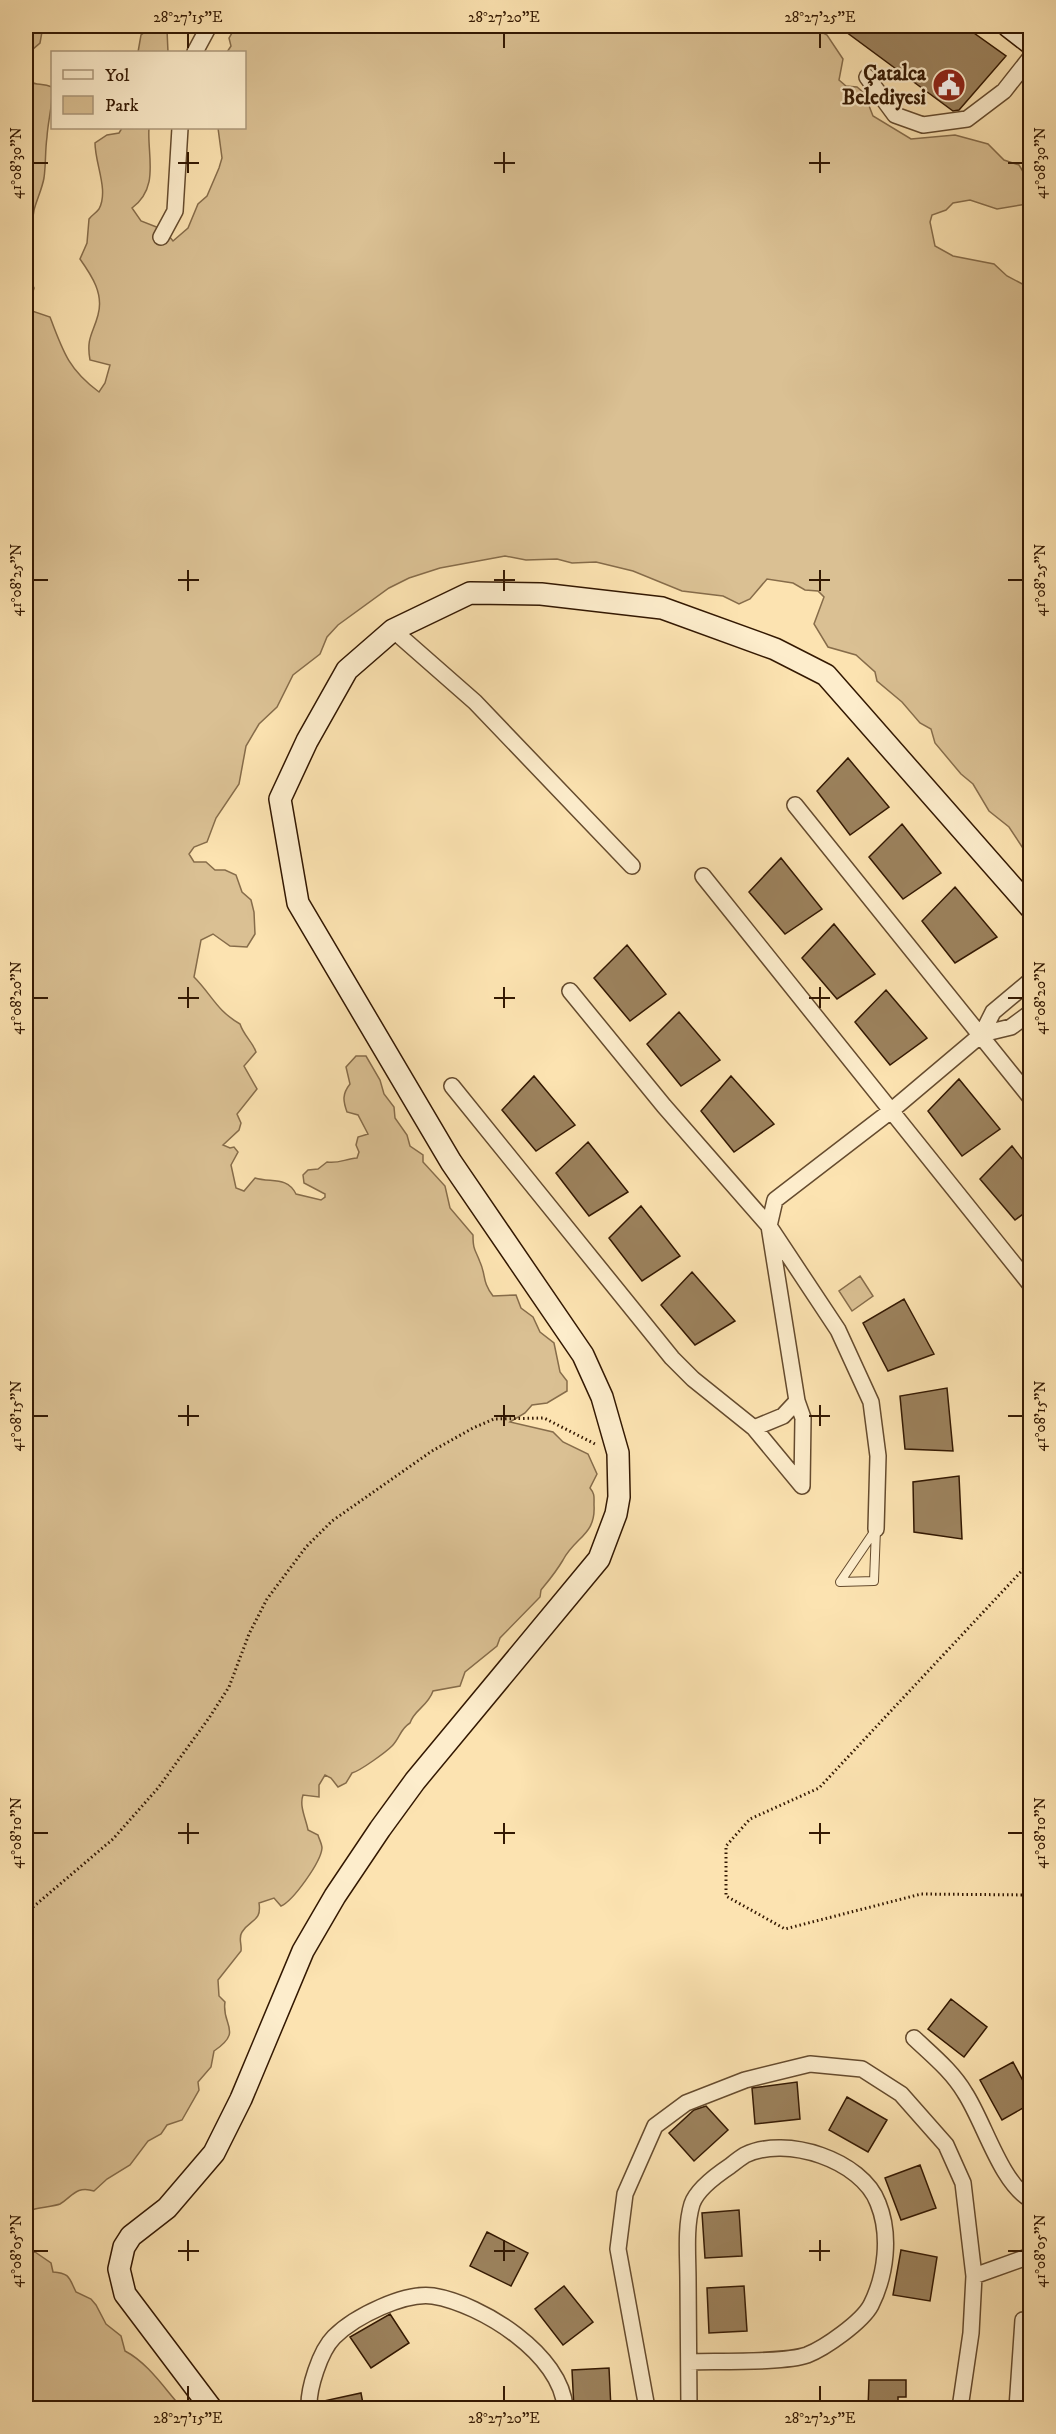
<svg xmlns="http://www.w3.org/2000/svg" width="1056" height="2434" font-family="'IM FELL DW Pica',serif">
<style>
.green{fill:#dac093;stroke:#866c4a;stroke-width:1.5}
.building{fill:#9c825d;stroke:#331802;stroke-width:1.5}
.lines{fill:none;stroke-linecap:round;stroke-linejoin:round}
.lane-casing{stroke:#654b2e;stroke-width:10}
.street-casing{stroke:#654b2e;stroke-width:18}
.secondary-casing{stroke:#331802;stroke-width:24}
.path{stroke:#331802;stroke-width:3;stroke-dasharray:1.5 3;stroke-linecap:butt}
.lane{stroke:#fdedcc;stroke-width:8}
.street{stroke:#fdedcc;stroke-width:15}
.secondary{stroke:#fdedcc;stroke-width:21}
.ticks{fill:none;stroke:#331802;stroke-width:2}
.labels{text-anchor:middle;stroke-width:4.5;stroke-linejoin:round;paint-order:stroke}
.poi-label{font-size:21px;font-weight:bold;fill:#331802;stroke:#fdedcc;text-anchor:end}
.neatline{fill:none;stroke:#331802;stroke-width:2}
.ticks-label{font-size:15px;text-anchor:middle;fill:#331802}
</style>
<rect width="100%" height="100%" fill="#fce3b1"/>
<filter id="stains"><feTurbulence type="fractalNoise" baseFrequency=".00333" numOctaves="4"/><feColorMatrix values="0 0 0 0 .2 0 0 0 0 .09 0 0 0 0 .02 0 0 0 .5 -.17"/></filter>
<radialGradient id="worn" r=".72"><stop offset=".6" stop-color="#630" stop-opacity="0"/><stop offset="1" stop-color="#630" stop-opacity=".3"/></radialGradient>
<path class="green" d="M26,26h17l-3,17 -14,12z
M153,26h8l6,4 1,22h-30l3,-17z
M236,26h574l17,9 16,24 -4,21 7,6 11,1 7,6 9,23 38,23 44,-4 33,9 16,16 15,5 8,13 3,15 -3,11 -30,5 -27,-9 -17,3 -7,7 -14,5 -2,7 5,24 18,10 41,8 13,12 23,12v571l-21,-32 -20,-16 -16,-27 -12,-10 -26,-31 -4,-14 -11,-6 -18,-21 -25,-21 -2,-9 -19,-17 -28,-8 -14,-23 10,-27 -6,-6 -13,-1 -12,-7 -26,-4 -17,20 -11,5 -16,-8 -41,-5 -49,-20 -37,-9 -24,1 -15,-4 -31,1 -21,-4 -65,12 -31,10 -20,10 -51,37 -11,12 -7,17 -27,21 -16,32 -18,17 -13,22 -7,38 -23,34 -9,24 -13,5 -5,7 5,8h12l9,8h10l11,5 6,17 9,8 3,12 1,22 -8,13 -17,-1 -17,-12 -12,6 -7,37c18,18 22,33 46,47 4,12 12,17 16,28l-12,14 13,23 -20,25 4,9 -2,7 -16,15 7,3 4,-1 4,5 -7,13 5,23 8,3 11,-13c16,5 32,-2 41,16l25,6 4,-3v-3l-21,-11 -1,-8 5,-5 10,-1 9,-7c11,2 18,-3 30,-4l2,-6 -3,-7 2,-8 10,-3 -10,-19 -11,-3c-4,-11 -5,-18 3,-28l-4,-17 10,-11h10l14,24 4,14 10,13 1,11 12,17 3,11 13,9v7l22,24 5,22 23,27c0,15 2,14 7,27 6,13 2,20 13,34l23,-1 5,13 12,9 7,15 14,11 6,29 7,9v10l-20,12 -15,2 -7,8 -15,9 43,10 10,10 25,12 9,20 -7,14c5,6 4,9 4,17 2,30 -19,32 -31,55 -7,12 -13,19 -22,30l-1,7 -40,41 -3,8 -32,26 -5,14 -27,5c-5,15 -19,19 -23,32 -10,6 -10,15 -18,23 -6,6 -32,25 -40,27l-6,10 -8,4 -7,-9 -6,-3 -6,10v12l-16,-2c-4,11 3,24 5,35l10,5c1,4 4,9 4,13 -1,14 -29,53 -41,58l-7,-8 -15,5c3,19 -9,16 -17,29 -4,6 0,12 -1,19l-23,29 1,16 6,6c-4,23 19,29 -11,49l-3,16 -13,15 1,8 -17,30 -15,5 -6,9 -13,7 -18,24 -23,14 -13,12c-18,-6 -22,6 -34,13 -5,2 -22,4 -29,6l-5,10v-1963l1,14 7,17 -4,14 2,9 18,6c13,35 19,53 49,75l6,-9 5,-18 -20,-5c-4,-22 3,-26 8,-45 6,-21 -6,-39 -18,-56l7,-16 2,-24c3,-4 7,-6 10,-10 10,-19 -4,-45 -4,-66l12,-8 12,-2 3,-5h27c-2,28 11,59 -17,80l9,13 23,9 9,11 15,-13 10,-24 9,-8 12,-28 3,-10 -4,-30h26v-76h-17l4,-6 -2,-8z
M26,68c3,22 11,13 26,19 1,18 -4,33 -5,50 -2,14 -1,27 -3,41 -2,11 -7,21 -10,32 -3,15 1,21 -8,35z
M860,1276l13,20 -21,15 -13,-20z
M35,2252l16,11 2,9c17,1 16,6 23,20l15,7 5,6 10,19 15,12 4,15c23,12 39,37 57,57h-156v-155z"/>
<path class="building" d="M838,26h126l42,30 -47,54 -6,1z
M848,758l41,49 -39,28 -33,-44z
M902,824l39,49 -38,26 -34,-42z
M781,858l41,51 -37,25 -36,-42z
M955,887l42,50 -42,26 -33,-42z
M834,924l41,50 -38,25 -35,-41z
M627,945l39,49 -36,27 -36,-43z
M886,990l41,48 -37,27 -35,-43z
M679,1012l41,48 -39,26 -34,-42z
M534,1076l41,49 -39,26 -34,-41z
M731,1076l43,48 -40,28 -33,-41z
M959,1079l41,50 -38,27 -34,-45z
M588,1142l40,50 -39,24 -33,-43z
M1012,1146l18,23v40l-15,11 -35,-41z
M641,1206l39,50 -38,25 -33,-43z
M692,1272l43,49 -40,24 -34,-40z
M904,1299l30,55 -46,17 -25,-48z
M947,1388l6,63 -48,-2 -5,-53z
M959,1476l3,63 -48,-7 -1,-50z
M951,1999l36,28 -23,30 -36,-28z
M1013,2062l17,32v10l-28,16 -22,-40z
M797,2082l3,37 -45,5 -3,-36z
M847,2097l40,23 -19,32 -39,-22z
M706,2106l22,24 -34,31 -25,-28 25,-23z
M920,2165l16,43 -35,12 -16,-42z
M739,2210l3,46 -37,2 -3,-45z
M487,2232l41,21 -17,33 -41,-20z
M901,2250l36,7 -7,44 -37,-6z
M564,2286l29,36 -30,23 -28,-36z
M744,2286l3,45 -38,2 -2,-45z
M390,2314l19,29 -38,25 -21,-31z
M609,2368l2,41h-37l-2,-39z
M869,2380h37v17h-8v12h-30z
M361,2393l3,16h-45v-7z"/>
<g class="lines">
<defs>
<path id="lane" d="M876,1529l-2,52 -34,1z"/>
<path id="street" d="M195,52l14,-26
M867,77l28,38 28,10 44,-6 37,-28 26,-33
M161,237l14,-26 5,-83
M393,630l82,72 157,164
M795,805l235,292
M703,876l327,408
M570,991l94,115 105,120 69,104 33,72 7,54 -2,73
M982,1034l29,-7 19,-14
M452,1086l220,272 21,21 61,49 48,58 1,-68 -6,-17 -28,-175 6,-26 117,-90 90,-76 11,-22 37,-31
M754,1428l29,-12 14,-15
M914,2038c18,17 38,33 51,55 19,29 36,90 65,106
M974,2276l56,-20
M689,2362c27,-1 96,1 118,-7 18,-7 55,-33 64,-50 15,-30 20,-70 7,-102 -16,-43 -92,-68 -133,-48 -5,3 -10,7 -15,11 -12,8 -33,23 -38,38 -7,23 -4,53 -4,77 0,43 1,85 1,127
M309,2408c-1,-19 11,-57 25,-71 21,-21 71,-45 99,-41 49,8 129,59 132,112
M647,2408l-29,-159 7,-55 30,-68 31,-23 59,-23 65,-16 52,5 39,25 45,51 17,38 11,93 -3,57 -11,75
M1017,2408l6,-88"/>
<path id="secondary" d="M1008,26l22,17
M211,2408l-86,-114 -6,-25 5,-22 7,-11 36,-28 47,-55 27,-54 62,-148 32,-55 45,-67 35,-48 184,-222 17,-45 3,-17 -1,-44 -16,-56 -19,-42 -132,-193 -153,-259 -18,-104 27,-58 40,-71 46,-40 77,-37 71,1 121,14 113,41 51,26 204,232"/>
</defs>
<use href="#lane" class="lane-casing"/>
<use href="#street" class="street-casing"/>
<use href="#secondary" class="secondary-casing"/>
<path class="path" d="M1030,1562l-211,226 -69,31 -24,27v50l59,33 136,-35 109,1
M26,1913l87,-74 45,-51 51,-70 20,-31 20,-53 18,-35 39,-52 26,-26 100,-70 41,-23 21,-9 50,-1 53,27"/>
<use href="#lane" class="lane"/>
<use href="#street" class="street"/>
<use href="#secondary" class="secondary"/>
</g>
<path class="ticks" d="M188,33v15M504,33v15M820,33v15M188,152v21M504,152v21M820,152v21M33,163h15M178,163h21M494,163h21M809,163h21M1008,163h15M188,570v21M504,570v21M820,570v21M33,580h15M178,580h21M494,580h21M809,580h21M1008,580h15M188,987v21M504,987v21M820,987v21M33,998h15M178,998h21M494,998h21M809,998h21M1008,998h15M188,1405v21M504,1405v21M820,1405v21M33,1416h15M178,1416h21M494,1416h21M809,1416h21M1008,1416h15M188,1823v21M504,1823v21M820,1823v21M33,1833h15M178,1833h21M494,1833h21M809,1833h21M1008,1833h15M188,2240v21M504,2240v21M820,2240v21M33,2251h15M178,2251h21M494,2251h21M809,2251h21M1008,2251h15M188,2386v15M504,2386v15M820,2386v15"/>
<defs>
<symbol id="civic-disc" viewBox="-11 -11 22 22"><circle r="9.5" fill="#8f2418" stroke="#fdedcc"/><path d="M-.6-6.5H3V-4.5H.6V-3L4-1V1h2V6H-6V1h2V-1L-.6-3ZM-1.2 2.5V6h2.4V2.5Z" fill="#fff"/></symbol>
</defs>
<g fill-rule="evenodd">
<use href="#civic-disc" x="930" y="66" width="38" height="38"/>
</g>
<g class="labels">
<g class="poi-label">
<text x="926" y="80">Çatalca<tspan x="926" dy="24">Belediyesi</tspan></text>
</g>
</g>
<rect width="1056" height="2434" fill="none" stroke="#fce3b1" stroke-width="66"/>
<rect x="51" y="51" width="195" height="78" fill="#fdedcc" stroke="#ac987b" stroke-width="1.5"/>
<rect x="63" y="70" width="30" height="9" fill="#fdedcc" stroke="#ac987b" stroke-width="1.5"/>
<text x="105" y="81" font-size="18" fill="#331802">Yol</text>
<rect x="63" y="96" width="30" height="18" fill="#dac093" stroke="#ac987b" stroke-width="1.5"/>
<text x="105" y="111" font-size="18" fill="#331802">Park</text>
<rect x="33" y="33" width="990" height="2368" class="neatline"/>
<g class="ticks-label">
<text x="188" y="22">28°27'15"E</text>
<text x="504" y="22">28°27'20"E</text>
<text x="820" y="22">28°27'25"E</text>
<text transform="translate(16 163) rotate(-90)" y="5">41°08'30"N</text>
<text transform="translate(1040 163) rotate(-90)" y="5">41°08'30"N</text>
<text transform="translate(16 580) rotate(-90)" y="5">41°08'25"N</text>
<text transform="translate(1040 580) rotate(-90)" y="5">41°08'25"N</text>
<text transform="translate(16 998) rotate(-90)" y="5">41°08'20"N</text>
<text transform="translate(1040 998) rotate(-90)" y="5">41°08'20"N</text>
<text transform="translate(16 1416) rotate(-90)" y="5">41°08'15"N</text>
<text transform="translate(1040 1416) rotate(-90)" y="5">41°08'15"N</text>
<text transform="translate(16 1833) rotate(-90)" y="5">41°08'10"N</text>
<text transform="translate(1040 1833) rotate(-90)" y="5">41°08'10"N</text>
<text transform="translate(16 2251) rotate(-90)" y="5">41°08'05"N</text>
<text transform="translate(1040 2251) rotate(-90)" y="5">41°08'05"N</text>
<text x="188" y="2423">28°27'15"E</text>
<text x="504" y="2423">28°27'20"E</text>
<text x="820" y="2423">28°27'25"E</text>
</g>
<rect width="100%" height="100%" filter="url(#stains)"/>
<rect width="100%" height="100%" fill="url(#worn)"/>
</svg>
